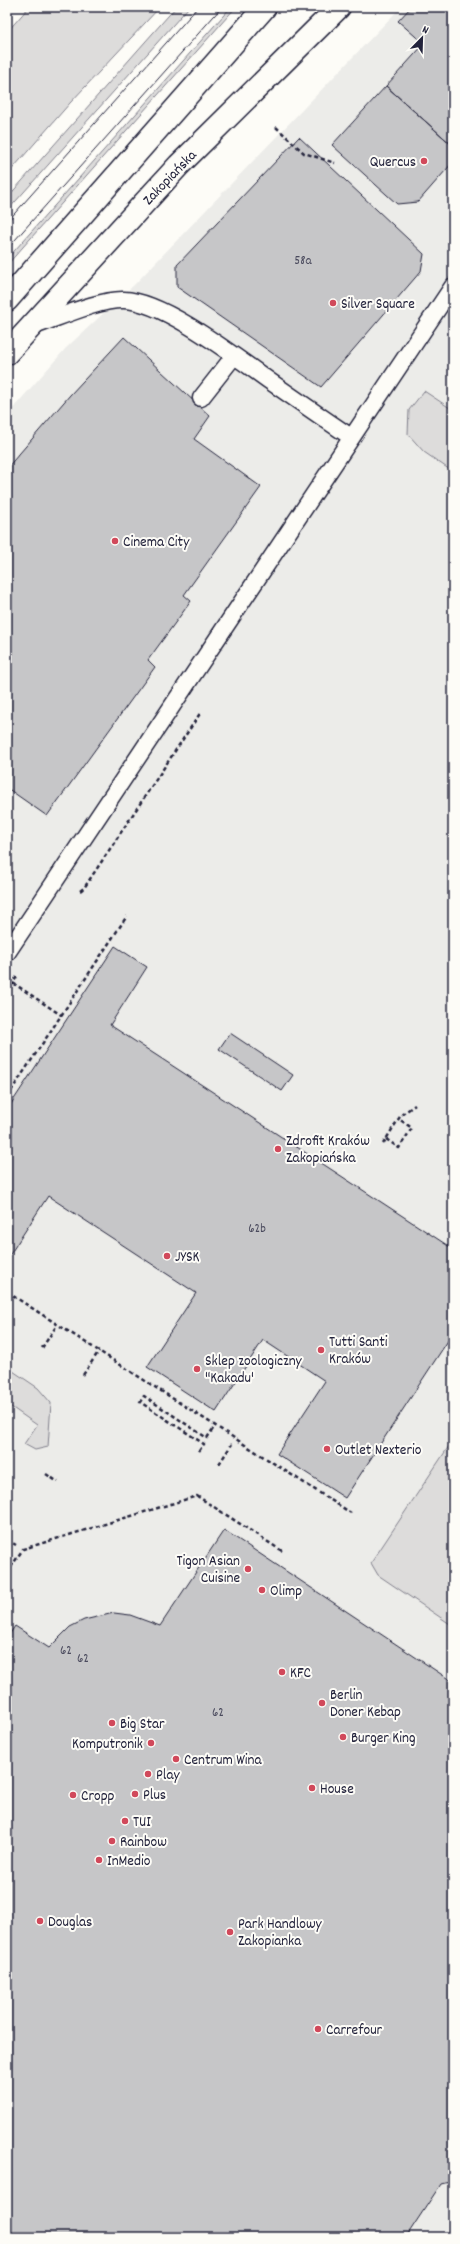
<svg xmlns="http://www.w3.org/2000/svg" width="460" height="2244" font-family="Dekko,sans-serif">
<style>
.built{fill:#ecece9}
.green{fill:#dddcdb;stroke:#807f8b}
.building{fill:#c6c6c8;stroke:#22223b}
.lines{fill:none;stroke-linecap:round;stroke-linejoin:round}
.lane-casing{stroke:#22223b;stroke-width:19}
.primary-casing{stroke:#22223b;stroke-width:25}
.path{stroke:#22223b;stroke-width:2.5;stroke-dasharray:4 3;stroke-linecap:butt}
.lane{stroke:#fdfcf7;stroke-width:16}
.primary{stroke:#fdfcf7;stroke-width:22}
.tram{stroke:#22223b;stroke-width:1}
.poi-dot{fill:#d1495b;stroke:#fdfcf7;stroke-width:1.5}
.labels{text-anchor:middle;stroke-width:4;stroke-linejoin:round;paint-order:stroke}
.number-label{font-size:13px;fill:#4b4b5e}
.poi-label{font-size:15px;fill:#22223b;stroke:#fdfcf7;text-anchor:start}
.street-label{font-size:15px;fill:#22223b;stroke:#fdfcf7}
</style>
<rect width="100%" height="100%" fill="#fdfcf7"/>
<filter id="ink" filterUnits="userSpaceOnUse"><feTurbulence type="fractalNoise" baseFrequency=".025" numOctaves="2"/><feDisplacementMap in="SourceGraphic" scale="8" xChannelSelector="R" yChannelSelector="G"/><feConvolveMatrix kernelMatrix="1 2 1 2 8 2 1 2 1" color-interpolation-filters="sRGB"/></filter>
<g filter="url(#ink)">
<path class="built" d="M401,7h52v2230h-446v-1822l59,-67 68,-63z"/>
<path class="green" d="M29,7h131l-90,96 -63,72v-143z
M176,7h13l-182,204v-13z
M231,7h5l-229,258v-6z
M424,391l29,19v62l-29,-20 -16,-18 1,-24z
M7,1367l31,21 13,15 -3,44 -13,3 -11,-6 13,-19 -30,-21z
M453,1440v186l-75,-51 -7,-12z"/>
<path class="building" d="M411,7h42v139l-67,-60 38,-42 -26,-23z
M386,86l67,60v16l-35,40 -21,2 -65,-59z
M299,137l125,117 -3,17 -100,116 -144,-100v-22z
M124,337l86,79 -16,23 67,48 -77,108 7,6 -43,59 7,7 -108,149 -40,-28v-320l63,-73z
M115,946l32,21 -37,58 343,224v84l-108,165 -68,-44 48,-73 -62,-41 -47,72 -69,-45 49,-74 -148,-97 -41,63v-149z
M230,1033l63,42 -11,16 -63,-42z
M224,1530l229,152v499l-12,3 -35,53h-399v-599l8,-12 34,22 21,-21 14,-7 30,-7 16,2 30,11z"/>
<g class="lines">
<defs>
<path id="lane" d="M31,327c25,-8 68,-28 93,-27 40,1 113,58 147,82 26,18 53,37 80,55
M201,398l33,-42
M7,953l446,-667"/>
<path id="primary" d="M7,300l258,-293
M7,353l172,-188 160,-158"/>
</defs>
<use href="#lane" class="lane-casing"/>
<use href="#primary" class="primary-casing"/>
<path class="path" d="M276,127l28,26 31,10
M80,891l4,-3 117,-176
M13,983l48,32
M7,992l11,-17
M7,1097l120,-181
M386,1139l13,9 13,-20 -13,-9
M383,1144l18,-29 14,-10
M7,1292l344,221
M7,1299l3,-5
M42,1348l15,-23
M83,1375l16,-24
M199,1451l5,-7 -64,-42 4,-6 63,42 8,-12
M219,1464l13,-20
M46,1474l12,8
M7,1540l9,5
M7,1573l16,-24 174,-53 85,55"/>
<use href="#lane" class="lane"/>
<use href="#primary" class="primary"/>
<path class="tram" d="M7,222l191,-215
M7,249l215,-242"/>
</g>
</g>
<g class="poi-dot">
<circle cx="424" cy="161" r="4"/>
<circle cx="333" cy="303" r="4"/>
<circle cx="115" cy="541" r="4"/>
<circle cx="278" cy="1149" r="4"/>
<circle cx="167" cy="1256" r="4"/>
<circle cx="321" cy="1350" r="4"/>
<circle cx="197" cy="1369" r="4"/>
<circle cx="327" cy="1449" r="4"/>
<circle cx="248" cy="1569" r="4"/>
<circle cx="262" cy="1590" r="4"/>
<circle cx="282" cy="1672" r="4"/>
<circle cx="322" cy="1703" r="4"/>
<circle cx="112" cy="1723" r="4"/>
<circle cx="343" cy="1737" r="4"/>
<circle cx="151" cy="1743" r="4"/>
<circle cx="176" cy="1759" r="4"/>
<circle cx="148" cy="1774" r="4"/>
<circle cx="312" cy="1788" r="4"/>
<circle cx="135" cy="1794" r="4"/>
<circle cx="73" cy="1795" r="4"/>
<circle cx="125" cy="1821" r="4"/>
<circle cx="112" cy="1841" r="4"/>
<circle cx="99" cy="1860" r="4"/>
<circle cx="40" cy="1921" r="4"/>
<circle cx="230" cy="1932" r="4"/>
<circle cx="318" cy="2029" r="4"/>
</g>
<g class="labels">
<g class="number-label">
<text x="303" y="264">58a</text>
<text x="257" y="1232">62b</text>
<text x="66" y="1654">62</text>
<text x="83" y="1662">62</text>
<text x="218" y="1716">62</text>
</g>
<g class="poi-label">
<text x="416" y="166" text-anchor="end">Quercus</text>
<text x="341" y="308">Silver Square</text>
<text x="123" y="546">Cinema City</text>
<text x="286" y="1145">Zdrofit Kraków<tspan x="286" dy="17">Zakopiańska</tspan></text>
<text x="175" y="1261">JYSK</text>
<text x="329" y="1346">Tutti Santi<tspan x="329" dy="17">Kraków</tspan></text>
<text x="205" y="1365">Sklep zoologiczny<tspan x="205" dy="17">"Kakadu'</tspan></text>
<text x="335" y="1454">Outlet Nexterio</text>
<text x="240" y="1565" text-anchor="end">Tigon Asian<tspan x="240" dy="17">Cuisine</tspan></text>
<text x="270" y="1595">Olimp</text>
<text x="290" y="1677">KFC</text>
<text x="330" y="1699">Berlin<tspan x="330" dy="17">Doner Kebap</tspan></text>
<text x="120" y="1728">Big Star</text>
<text x="351" y="1742">Burger King</text>
<text x="143" y="1748" text-anchor="end">Komputronik</text>
<text x="184" y="1764">Centrum Wina</text>
<text x="156" y="1779">Play</text>
<text x="320" y="1793">House</text>
<text x="143" y="1799">Plus</text>
<text x="81" y="1800">Cropp</text>
<text x="133" y="1826">TUI</text>
<text x="120" y="1846">Rainbow</text>
<text x="107" y="1865">InMedio</text>
<text x="48" y="1926">Douglas</text>
<text x="238" y="1928">Park Handlowy<tspan x="238" dy="17">Zakopianka</tspan></text>
<text x="326" y="2034">Carrefour</text>
</g>
<g class="street-label">
<text transform="translate(169 177) rotate(-46)" y="5">Zakopiańska</text>
</g>
</g>
<rect width="460" height="2244" fill="none" stroke="#fdfcf7" stroke-width="24"/>
<rect x="12" y="12" width="436" height="2220" fill="none" stroke="#22223b" stroke-width="1.5" filter="url(#ink)"/>
<g transform="translate(422 38) rotate(23)" stroke="#fdfcf7" stroke-width="3" paint-order="stroke">
<path d="M0-3L7 15L0 10L-7 15Z" fill="#22223b"/>
<text y="-6" font-size="11" font-weight="bold" text-anchor="middle" fill="#22223b">N</text>
</g>
</svg>
